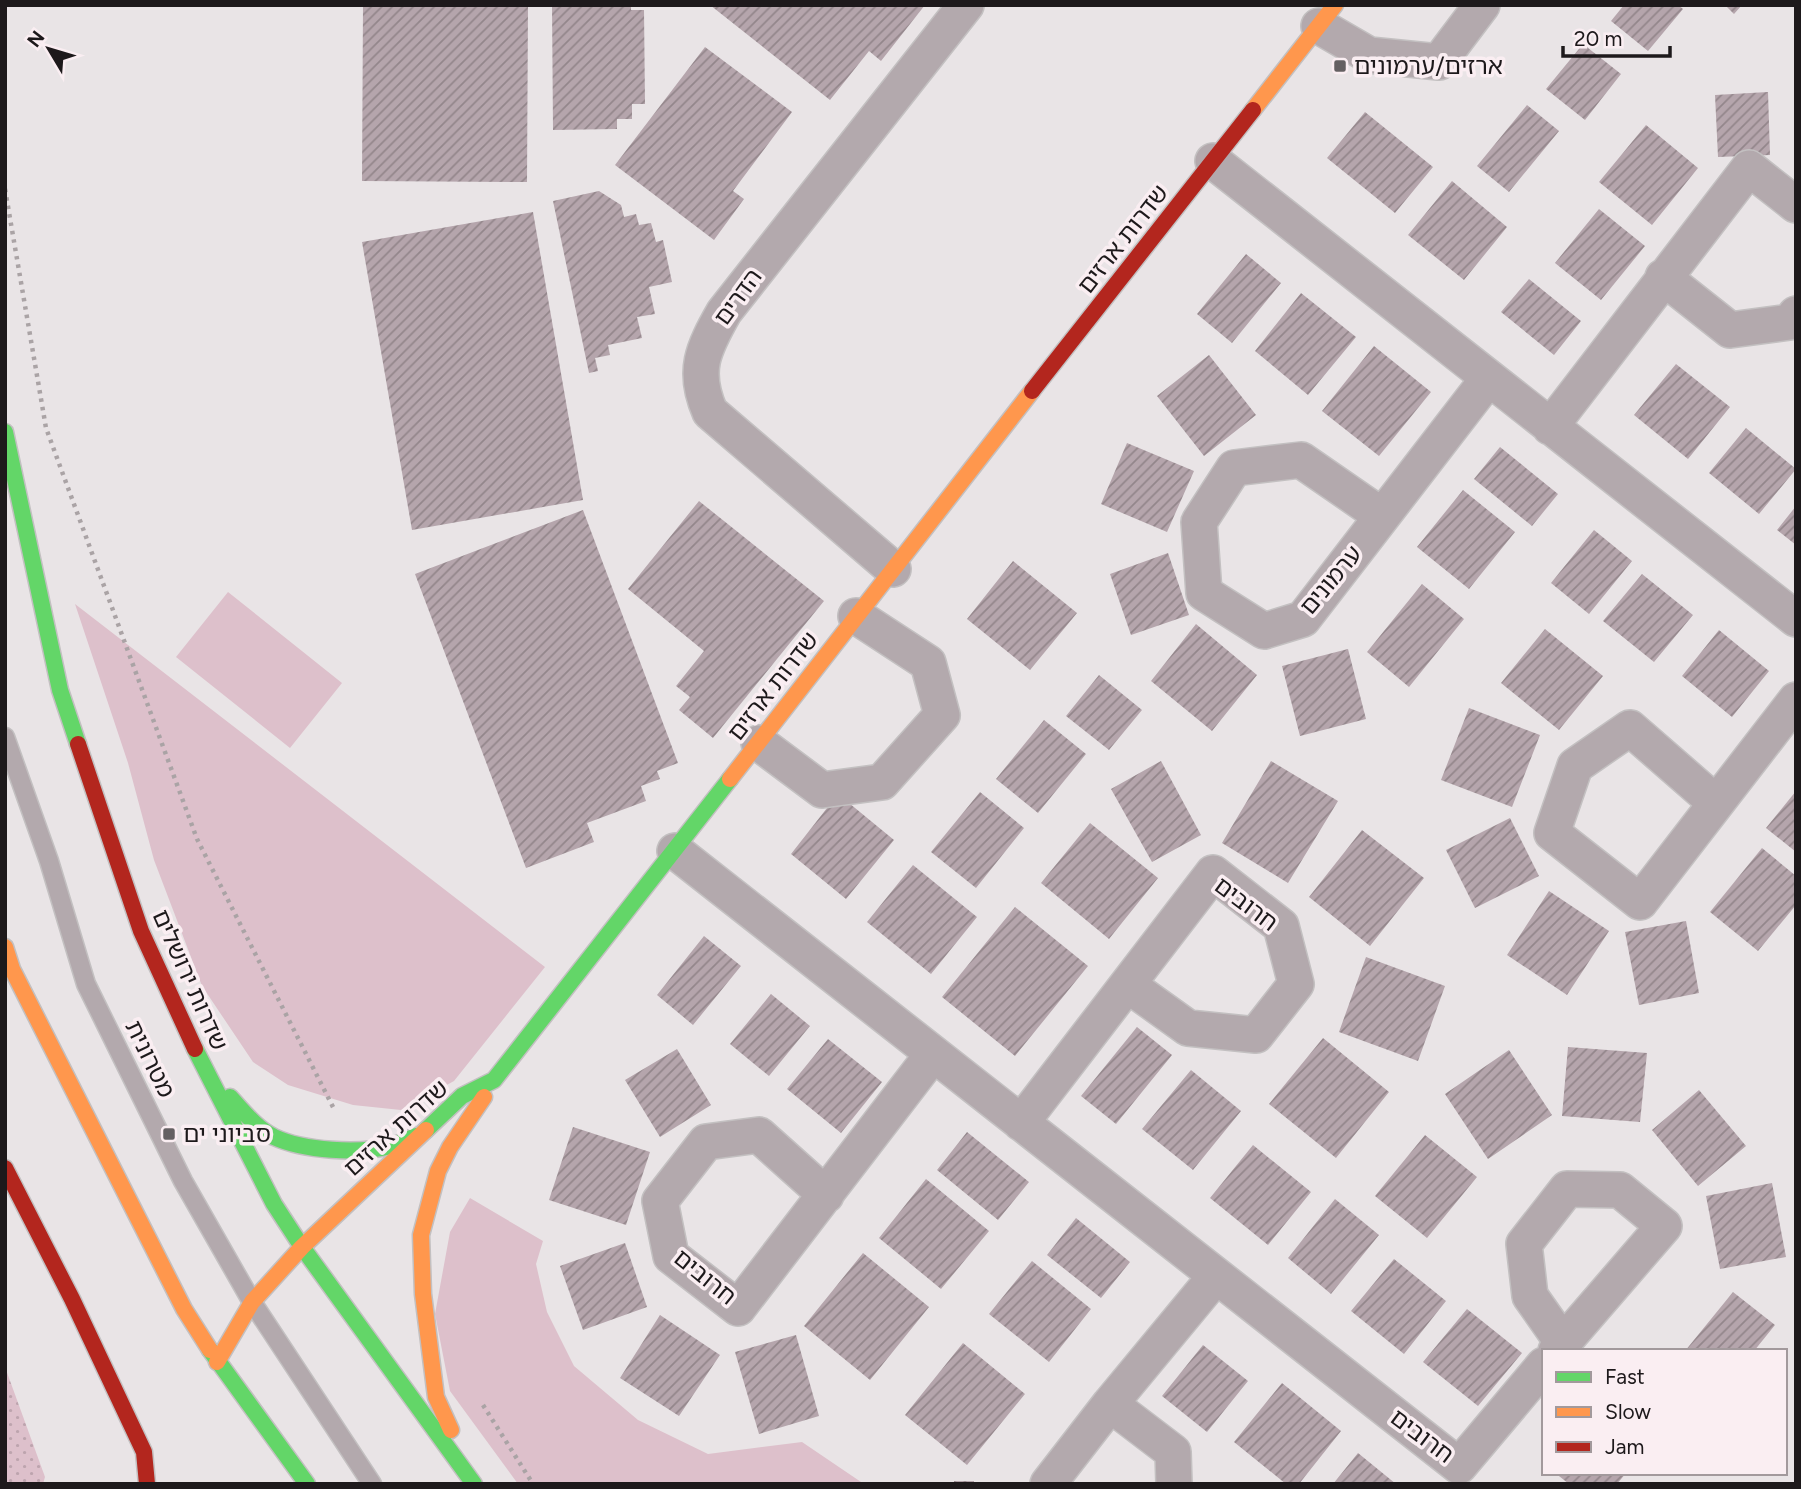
<svg xmlns="http://www.w3.org/2000/svg" width="1801" height="1489" font-family="Figtree,'Noto Sans Hebrew',sans-serif">
<style>
.grass{fill:url(#grass-dots)}
.park{fill:#ddc0cb}
.building{fill:url(#building-hatch)}
.lines{fill:none;stroke-linecap:round;stroke-linejoin:round}
.lane-casing{stroke:#c3c0c1;stroke-width:21}
.street-casing{stroke:#c3c0c1;stroke-width:38}
.fast-casing{stroke:#c3c0c1;stroke-width:19}
.slow-casing{stroke:#c3c0c1;stroke-width:19}
.jam-casing{stroke:#c3c0c1;stroke-width:19}
.path{stroke:#aaa3a5;stroke-width:4.5;stroke-dasharray:3.5 5;stroke-linecap:butt}
.lane{stroke:#b3a9ad;stroke-width:18}
.street{stroke:#b3a9ad;stroke-width:35}
.fast{stroke:#63d668;stroke-width:16}
.slow{stroke:#ff974d;stroke-width:16}
.jam{stroke:#b3261e;stroke-width:16}
.poi-dot{fill:#646062;stroke:#faeef2;stroke-width:2.5}
.labels{text-anchor:middle;stroke-width:7;stroke-linejoin:round;paint-order:stroke}
.poi-label{font-size:24px;fill:#1d191b;stroke:#faeef2;text-anchor:start}
.street-label{font-size:24px;fill:#1d191b;stroke:#faeef2}
</style>
<defs>
<pattern id="grass-dots" width="8" height="8" patternUnits="userSpaceOnUse" patternTransform="scale(1.75)"><rect width="8" height="8" fill="#ddc0cb"/><path d="M2 2h.1M6 6h.1" fill="none" stroke="#bda4ae" stroke-width="1.8" stroke-linecap="round"/></pattern>
<pattern id="building-hatch" width="6" height="6" patternUnits="userSpaceOnUse" patternTransform="scale(1.75)"><rect width="6" height="6" fill="#b5a5ac"/><path d="M-1 1l2-2M0 6l6-6M5 7l2-2" fill="none" stroke="#93868b"/></pattern>
</defs>
<rect width="100%" height="100%" fill="#e9e4e6"/>
<path class="grass" d="M5,1367l40,110 -2,7h-38z"/>
<path class="park" d="M228,592l114,91 -52,65 -114,-91z
M75,604l470,363 -91,114 -53,29 -48,-5 -65,-20 -35,-23 -51,-76 -48,-126 -26,-97z
M470,1198l73,43 -7,23 11,48 27,54 64,54 70,34 94,-12 62,42h-346l-68,-93 -15,-77 15,-82z"/>
<path class="building" d="M363,5h165l-1,177 -165,-1z
M552,5h79v5h13l1,94h-13v15h-15v10l-64,1z
M710,5h215l-44,56 -12,-10 -39,49z
M1624,5h54l5,4 -35,42 -37,-30z
M1725,5h17l-8,9z
M1583,44l38,30 -36,46 -39,-31z
M705,47l87,65 -59,79 11,8 -30,41 -99,-75z
M1768,92l2,63 -52,2 -3,-62z
M1527,105l32,26 -50,61 -32,-26z
M1365,112l68,55 -38,46 -68,-55z
M1646,125l52,43 -46,57 -53,-43z
M1452,181l55,46 -43,53 -56,-45z
M599,191l22,14 3,12 12,-3 3,11 12,-2 5,19 7,-2 9,42 -23,5 6,27 -18,3 5,21 -34,7 2,10 -15,3 3,13 -9,2 -36,-172z
M1599,209l46,37 -44,54 -46,-37z
M533,212l50,288 -171,30 -50,-288z
M1246,254l35,29 -49,60 -35,-29z
M1529,279l52,42 -27,34 -53,-43z
M1301,293l55,44 -48,58 -53,-44z
M1374,346l57,46 -52,64 -57,-45z
M1209,355l47,60 -52,41 -47,-60z
M1676,364l54,43 -42,52 -54,-44z
M1746,428l50,41 -37,45 -50,-41z
M1127,443l67,28 -27,61 -66,-28z
M1500,447l58,47 -26,32 -58,-47z
M1463,490l52,42 -46,57 -52,-42z
M699,501l125,100 -111,137 -34,-28 11,-13 -14,-11 28,-35 -76,-62z
M1796,506v39l-19,-15z
M583,510l95,253 -21,8 3,8 -19,7 5,15 -59,22 7,19 -68,26 -111,-294z
M1594,530l38,31 -43,53 -38,-31z
M1168,553l21,62 -58,20 -21,-61z
M1013,561l64,52 -47,57 -63,-51z
M1642,574l51,41 -39,47 -51,-41z
M1422,584l42,35 -55,68 -42,-35z
M1196,624l61,51 -45,56 -61,-50z
M1545,629l58,47 -44,54 -58,-47z
M1719,630l50,41 -37,46 -50,-41z
M1348,649l18,70 -66,17 -18,-70z
M1099,675l43,35 -33,40 -43,-34z
M1469,708l71,27 -28,72 -71,-27z
M1044,720l42,34 -48,59 -42,-34z
M1161,761l40,74 -49,27 -41,-73z
M1271,761l67,40 -50,82 -66,-40z
M1796,791v61l-30,-24z
M980,792l44,36 -48,60 -45,-36z
M838,794l56,46 -48,59 -55,-45z
M1510,818l29,58 -64,32 -29,-58z
M1090,823l68,55 -49,61 -68,-56z
M1362,830l62,48 -54,68 -61,-49z
M1762,848l34,28v29l-38,46 -48,-39z
M913,865l64,52 -46,57 -64,-52z
M1549,891l60,40 -42,64 -60,-40z
M1015,907l73,59 -73,90 -73,-59z
M1686,921l13,72 -60,12 -14,-73z
M704,936l37,30 -48,59 -36,-30z
M1366,957l79,29 -27,75 -79,-29z
M771,994l39,32 -41,50 -39,-32z
M1137,1027l35,28 -56,69 -35,-28z
M1323,1038l66,54 -53,66 -67,-54z
M828,1039l54,43 -41,51 -54,-44z
M1568,1047l79,6 -7,69 -78,-6z
M677,1049l34,56 -51,32 -35,-57z
M1509,1050l43,65 -64,44 -43,-65z
M1191,1070l50,41 -48,59 -51,-41z
M1699,1090l47,56 -48,40 -46,-56z
M573,1127l77,25 -24,73 -77,-25z
M967,1132l62,50 -31,38 -61,-50z
M1425,1135l52,42 -50,61 -52,-42z
M1253,1145l58,47 -43,53 -58,-47z
M926,1179l63,52 -48,58 -62,-51z
M1772,1183l14,74 -66,12 -14,-73z
M1335,1199l44,36 -48,59 -43,-36z
M1076,1218l54,44 -29,36 -54,-43z
M625,1243l22,64 -64,23 -23,-64z
M863,1253l66,54 -59,73 -66,-54z
M1394,1259l52,42 -42,53 -53,-43z
M1032,1261l59,48 -42,53 -60,-48z
M1733,1292l42,33 -21,26h-69z
M1467,1309l55,44 -44,53 -55,-44z
M660,1315l60,40 -41,61 -59,-38z
M796,1335l23,81 -60,18 -24,-82z
M963,1343l62,51 -58,71 -62,-50z
M1203,1345l45,36 -41,51 -45,-36z
M1282,1383l59,48 -42,53h-13l-52,-42z
M1358,1453l38,31h-63z
M1562,1473h64l-9,11h-48l-10,-8z
M954,1481h20v3h-20z"/>
<g class="lines">
<defs>
<path id="lane" d="M5,737l44,124 37,123 97,197 69,121 120,182"/>
<path id="street" d="M1319,26l50,29 70,7 43,-57
M1213,161l583,458
M1663,277l67,53 60,-8 6,-8
M1550,427l199,-259 47,37
M1382,516l-81,-56 -67,8 -35,54 5,71 60,38 39,-12 185,-240
M893,569l-183,-157c-18,-41 -7,-63 14,-100l242,-307
M759,743l63,47 60,-8 60,-67 -14,-52 -72,-47
M1716,803l-86,-75 -55,38 -23,67 88,69 156,-202
M675,851l784,615 85,-101
M1021,1123l192,-250 68,53 15,58 -40,51 -68,-7 -60,-43
M826,1195l-67,-60 -53,7 -46,59 11,55 67,52 195,-254
M1556,1351l108,-125 -44,-36 -53,-1 -43,55 6,52 33,47
M1110,1404l63,48 1,32
M1048,1484l62,-80 106,-128"/>
<path id="fast" d="M5,432l55,258 18,54
M195,1049l79,155 28,43 172,237
M230,1097c13,14 26,31 44,40 30,14 85,17 117,9 9,-2 17,-7 25,-10
M426,1130l36,-34 32,-16 236,-301
M210,1350l97,134"/>
<path id="slow" d="M1253,110l82,-105
M730,779l302,-388
M5,947l7,22 172,340 26,41
M217,1362l35,-60 50,-55 124,-117
M451,1430l-15,-33 -13,-103 -2,-59 17,-64 12,-24 34,-50"/>
<path id="jam" d="M1032,391l221,-281
M78,744l63,187 54,118
M5,1168l67,131 72,153 3,32"/>
</defs>
<use href="#lane" class="lane-casing"/>
<use href="#street" class="street-casing"/>
<use href="#fast" class="fast-casing"/>
<use href="#slow" class="slow-casing"/>
<use href="#jam" class="jam-casing"/>
<path class="path" d="M5,189l41,239 151,411 138,272
M483,1405l50,79"/>
<use href="#lane" class="lane"/>
<use href="#street" class="street"/>
<use href="#fast" class="fast"/>
<use href="#slow" class="slow"/>
<use href="#jam" class="jam"/>
</g>
<g class="poi-dot">
<rect x="1333" y="59" width="14" height="14" rx="3.5"/>
<rect x="162" y="1127" width="14" height="14" rx="3.5"/>
</g>
<g class="labels">
<g class="poi-label">
<text x="1354" y="74">ארזים/ערמונים</text>
<text x="183" y="1142">סביוני ים</text>
</g>
<g class="street-label">
<text transform="translate(1123 239) rotate(-52)" y="8">שדרות ארזים</text>
<text transform="translate(738 297) rotate(-54)" y="8">הדרים</text>
<text transform="translate(1331 580) rotate(-50)" y="8">ערמונים</text>
<text transform="translate(773 686) rotate(-52)" y="8">שדרות ארזים</text>
<text transform="translate(1246 904) rotate(37)" y="8">חרובים</text>
<text transform="translate(190 980) rotate(66)" y="8">שדרות ירושלים</text>
<text transform="translate(150 1059) rotate(64)" y="8">מטרונית</text>
<text transform="translate(396 1128) rotate(-42)" y="8">שדרות ארזים</text>
<text transform="translate(705 1277) rotate(39)" y="8">חרובים</text>
<text transform="translate(1422 1436) rotate(37)" y="8">חרובים</text>
</g>
</g>
<rect width="1801" height="1489" fill="none" stroke="#1d191b" stroke-width="14"/>
<rect x="1542" y="1349" width="245" height="126" fill="#faeef2" stroke="#a2999c" stroke-width="2"/>
<rect x="1556" y="1372" width="35" height="10" fill="#63d668" stroke="#a2999c" stroke-width="2"/>
<text x="1605" y="1384" font-size="21" fill="#1d191b">Fast</text>
<rect x="1556" y="1407" width="35" height="10" fill="#ff974d" stroke="#a2999c" stroke-width="2"/>
<text x="1605" y="1419" font-size="21" fill="#1d191b">Slow</text>
<rect x="1556" y="1442" width="35" height="10" fill="#b3261e" stroke="#a2999c" stroke-width="2"/>
<text x="1605" y="1454" font-size="21" fill="#1d191b">Jam</text>
<g transform="translate(49 49) rotate(308)" stroke="#faeef2" stroke-width="5" paint-order="stroke">
<path d="M0-5L12 26L0 18L-12 26Z" fill="#1d191b"/>
<text y="-10" font-size="19" font-weight="bold" text-anchor="middle" fill="#1d191b">N</text>
</g>
<path d="M1563 46v10h107v-10" fill="none" stroke="#1d191b" stroke-width="3.5"/>
<text x="1574" y="46" font-size="21" fill="#1d191b" stroke="#faeef2" stroke-width="5" paint-order="stroke">20 m</text>
</svg>
